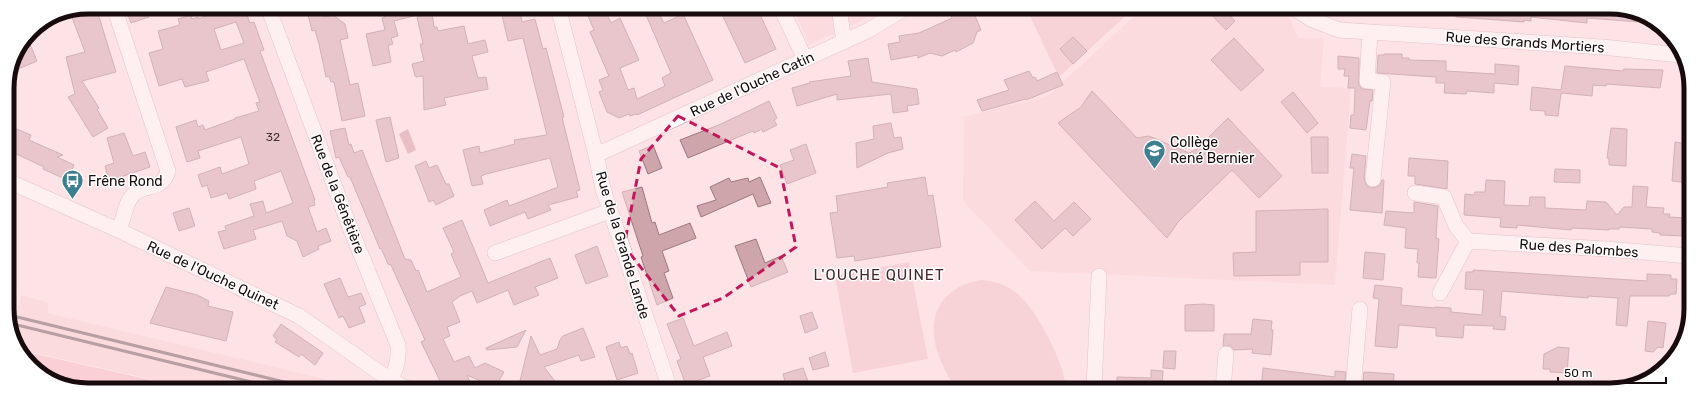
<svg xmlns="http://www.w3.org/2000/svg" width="1698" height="397" font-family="Rubik,sans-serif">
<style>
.built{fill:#fbd2d8}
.green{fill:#efbec6}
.water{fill:#d2939e}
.building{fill:#cea5ab;stroke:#9e777d;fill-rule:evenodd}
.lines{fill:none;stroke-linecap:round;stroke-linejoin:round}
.minor-casing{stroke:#c9a1a7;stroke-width:16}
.major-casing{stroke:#fff;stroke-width:20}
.minor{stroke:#fff;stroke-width:15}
.major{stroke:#f7b8c4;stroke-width:19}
.rail{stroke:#625053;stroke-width:3}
.marked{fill:none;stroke:#c2185b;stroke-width:3;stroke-dasharray:8 5;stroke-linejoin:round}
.labels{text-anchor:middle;stroke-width:3;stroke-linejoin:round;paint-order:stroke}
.number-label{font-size:12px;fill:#463234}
.street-label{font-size:14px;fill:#180b0d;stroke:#fff}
.poi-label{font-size:14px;fill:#180b0d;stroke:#fff;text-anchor:start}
.neighbourhood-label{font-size:15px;letter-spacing:1px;fill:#45252b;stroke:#fff}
.rim{fill:none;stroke:#180b0d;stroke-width:5}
</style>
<rect width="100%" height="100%" fill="#fde2e6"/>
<path class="built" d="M793,8h90l-26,15 -48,22z
M1143,8h140l4,3 11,27h26l-4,49 31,1 -16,197 -305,-14 -67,-70 1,-84 84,-21z
M21,295l28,8 -2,10 319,76 -294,-1 -41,-22 -22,-41 -1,-21 11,2z"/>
<path class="green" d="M1026,8h108l-75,69z
M909,262l19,97 -75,14 -18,-97z
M981,280c13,1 24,4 34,12 21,15 50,72 51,97h-110c-8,-13 -16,-27 -20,-42 -9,-35 9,-61 45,-67z"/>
<path class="water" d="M408,129l8,21 -8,4 -9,-20z"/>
<path class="building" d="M88,7h8l20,65 -34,9 17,27 -2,1 11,19 -15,9 -25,-40 7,-3 -9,-37 19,-5 -15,-40z
M125,7h21l3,10 -18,6z
M226,7h18l6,16 4,-1 10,28 -4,1 55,149 -1,1 1,4 -7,2 9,25 9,-4 5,13 -13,5 1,3 -16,8 -6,-16 -10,-5 -5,-15 -29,9 3,9 -32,10 -6,-17 8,-2 -1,-4 29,-10 -4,-12 13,-3 3,12 27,-10 -12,-32 -27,10 2,8 -27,10 -2,-6 -16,5 -4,-13 -5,2 -4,-12 22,-8 2,7 27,-10 -8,-27 -43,14 2,7 -13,4 -11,-35 20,-7 2,7 5,-2 2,5 30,-11v-1l24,-7 -3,-8 4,-1 -16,-43 -38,13 3,9 -24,6 -3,-8 -23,7 -10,-33 14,-4 -5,-18 22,-6 -2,-6 13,-4 1,4 6,-2 1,2zM236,22l8,21 -23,7 -7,-21z
M306,7h16l2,10 9,-2 12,9 3,14 -8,2 10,45 8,-2 7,33 -23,5 -8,-39h-3l-2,-6 -3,1 -7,-33 -4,-14 -3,1z
M382,7h50l1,4 -39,10 4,15 -7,2 2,6 -5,1 3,17 -18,4 -7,-32 19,-4 -3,-12 3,-1z
M584,7l20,1 7,15 9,-5 19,42 -19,8 8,22 6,-2 3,11 28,-13 -3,-8 9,-5 -28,-65h13l8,15 19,-9 30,66 -76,35 -1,-1 -6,2 -1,-2 -10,4 -12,-6 -8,-20 4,-2 -4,-10 10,-4 -19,-44 4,-2z
M719,8h38l19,41 -31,14z
M1205,8h18l12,13 -9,9z
M1456,8l170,1 28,14 -67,-5v5l-56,-6v4l-7,-1v2l-26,-2 -42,-3z
M972,9l9,21 -4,2 -4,11 -17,9 -1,-2 -13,6 -12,-3 -12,5v-3l-27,5 -3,-16 12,-2 -1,-6 20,-3 33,-15 -1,-3 11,-4 1,2z
M520,11l2,11 13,-3 8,30 3,-1 18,69h-2l18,73 -4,1 2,6 -30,8 3,5 -23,9 -3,-7 -35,14 -6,-16 23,-10 2,6 49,-19 -8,-29 -64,16 -5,2 2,8 -11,2 -9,-36 16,-4 1,7 35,-9 -1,-4 33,-5 -24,-97 -15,3 -6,-26z
M432,13l2,14h3l1,4 26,-5 4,18 17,-4 3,12 -16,4 6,22 8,-1 2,12 -44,9 2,7 -22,5 -1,-34 -6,1 -2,-1 -3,-12 12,-3 -4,-17h3l-6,-27z
M1073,37l14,14 -14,13 -13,-15z
M1234,38l30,32 -23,21 -30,-31z
M29,42l8,19 -28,12 4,-16 7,-11z
M1384,54h18v4h7v2l37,1v10l49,3v-10l24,2 -1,19 -24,-2v10l-27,-2 -1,3 -22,-1 1,-10h-9v-6l-59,-4 1,-18h6z
M1338,56l21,2v27l3,4 11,1 -1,11h-2l-4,29 -16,-2 1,-13h3l1,-27h-7l1,-12h-5l1,-7h-7z
M868,58l4,24 45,7 2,15 -12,2 1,5 -15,2 -2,-19 -54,6v-6l-40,12 -5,-18 18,-5 -1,-1 42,-6 -3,-15z
M1565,66l58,5 1,-2 39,1 -3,18 -54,-4v2l-13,-1 -1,11 -31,-3 -3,23 -13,-1v-4l-15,-1 2,-23 29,3z
M1029,71l4,7 2,-1 2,4 20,-9 6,13 -37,15v-1l-44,12 -5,-11 32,-10 -5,-10z
M1092,91l45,47 12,-2 40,17 8,-4 31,-31 54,58 -23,22 -27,-28 -54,52 -11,16 -109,-115 23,-16z
M1293,92l25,31 -11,10 -26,-31z
M769,101l8,17 -3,2 3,5 -14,7 -1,-3 -8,4 -1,-2 -65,27 -8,-18 41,-16z
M390,117l9,41 -13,4 -10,-42z
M891,123l3,15 7,-1 2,12 -15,4 -31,15 -1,-25 18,-4 -1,-13z
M7,125l24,10 -2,5 34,15 -6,2 17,8 -7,15 -24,-11 1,-2 -36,-17z
M345,128l4,17 2,-1 3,9 8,-3 43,109 6,1 5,11 2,-1 9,22 34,-15 -10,-23 3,-2 -11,-24 19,-8 26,63 62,-25 8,20 -23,9 4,8 -25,10 -6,-15 -31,13 -5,-12 -12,5 -8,6 8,20 -13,5 3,9 -7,3 11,23 15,-6 6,12 10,-5 19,9 -8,14h-4l-25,-11 6,14h-22l-8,-2 -22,-45 4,-2 -34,-75 -3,-1 -7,-16 -1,1 -30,-72h-2l-9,-20 -3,1 -6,-27z
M1611,128l16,1 -1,37 -17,-1v-7h-2z
M124,133l9,23 12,-4 5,15 -41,14 -4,-15 9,-3 -7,-25z
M1311,137h17v36h-16z
M1675,142l13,2 1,39 -17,-2z
M806,144l10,29 -29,11 -7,-19 14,-5 -4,-10z
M653,145l9,23 -14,6 -9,-23z
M1352,154l14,2 -2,22 3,8 5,2 4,-1 4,-2 2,-5h2l-2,33 -32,-3 4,-42h-4z
M1409,158l39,3 -1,28 -32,-5v-8h-7z
M426,161l3,7 8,-3 9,19h3l5,12 -18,9 -3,-5 -4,2 -14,-36z
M1555,169l25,1v13l-26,-1z
M760,177l11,26 -13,4 -5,-13 -52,23 -4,-11 19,-6 -6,-13 19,-9 2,4 17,-4 1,4z
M925,177l3,19 5,-1 8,52 -86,14 -1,-5 -17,2 -7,-45 8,-1 -2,-16 52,-9 -1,-4z
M1486,180l19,1 -1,24 25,1 1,-9h15v11l41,2 1,-9 19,1 11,13 7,-8h8l1,-21 15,1 -2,20 18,1 -1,6h7l-1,3 17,1 -1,18 -25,-1v-2l-8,-1v-3l-32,-2 -1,2h-10v1l-37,-2 -1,2 -54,-5v3l-17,-1 1,-9 -37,-3 1,-21 9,1 1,-3h10z
M642,187l10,36 3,-1 4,13 31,-12 6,15 -34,13 7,20 -5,2 9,25 -16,7 -16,-48 2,-1 -21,-64z
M1035,201l19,20 20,-19 17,17 -18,17 -8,-8 -23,21 -27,-29z
M1414,202l24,4 -2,32 3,1 -3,39 -18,-1 1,-14h-2l1,-14 -13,-1 1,-20 -22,-3 2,-14 28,2z
M189,208l6,18 -16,5 -6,-18z
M1328,209v53h-28v13l-66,1 -1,-23 23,-1v-41z
M756,239l9,24 16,-7 7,16 -37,15 -16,-41z
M597,246l11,30 -22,8 -11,-29z
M1365,252l20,2 -2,26 -20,-2z
M1473,270l174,11v-7l24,1v4h6l-1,15h-6l-1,2h-39l-3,30 -11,-1 2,-27 -30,-2v2l-86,-7 -2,25 6,1 -1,13 -12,-1 1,-3 -30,-1 -1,13 -27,-2v-8l-37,-3 -2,23 -22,-2 4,-47 -6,-1 2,-13 27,3 -1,17 33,3 1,-1 16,1v4l31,3 2,-25 -19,-1 1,-17h7z
M340,278l8,19 13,-4 5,11 -7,3 6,15 -16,6 -6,-12 -4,2 -15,-34z
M166,287l31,8 12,6 -1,5 25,6 -7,29 -76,-18z
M1204,304l10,1v26h-29v-26z
M812,312l6,16 -13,5 -5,-17z
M683,318l11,28 33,-14 5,14 -29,11 7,19 -24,9 -9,-24 4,-2 -14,-35z
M1253,319l19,2 -1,9h2l-2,25 -19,-2 1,-4 -19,1 -3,-4h-8l1,-12h27z
M1648,321l18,2 -3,25 -5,-1 -5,5 -8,-1z
M281,324l42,29 -8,12 -14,-11 -2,3 -24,-15 2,-3 -4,-3z
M583,328l12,29 -14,4 -2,-6 -35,12 17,22h-43l13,-53 9,19 17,-6 3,-9 3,-4z
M526,330l-9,17 -30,3 -1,-2z
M619,342l2,6 6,-2 3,8 2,-1 6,20 -21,7 -11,-33z
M1558,347l11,1 -2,25 -17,-1v-3h-7l1,-15z
M1164,351h12l-1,18 -12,-1z
M825,352l4,14 -16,4 -4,-12z
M803,368l8,21h-24l-4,-15z
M1263,368l72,9v-6l11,1 -2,16h-3l-1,2h-79z
M1151,370l12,1 -1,18 -45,-1v-11l34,1z
M1364,372l30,2 -1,16h-31z"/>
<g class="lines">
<defs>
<path id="minor" d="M114,7l54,164c-7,22 -23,11 -35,24 -9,9 -8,25 -15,35
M268,7l81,218 49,120c1,14 -1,23 -8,35
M558,7l38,148 7,34 67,200
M781,8l24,51
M839,8l5,34
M1294,8l17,11 28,11 263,17 78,8
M1370,32l-3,49 16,1 -10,97
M596,155l273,-125 36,-22
M8,181l110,49 181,86 91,64 18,9
M1415,193l29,4 12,29 12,15 139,8 82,7
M495,253l115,-42
M1440,293l28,-52
M1094,389l5,-113
M1223,389l3,-35
M1353,390l7,-81"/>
<path id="major" d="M28,362l120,27"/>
</defs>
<use href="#minor" class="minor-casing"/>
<use href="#major" class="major-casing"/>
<use href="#minor" class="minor"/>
<use href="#major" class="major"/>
<path class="rail" d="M9,315l304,74
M9,323l271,66"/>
</g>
<path d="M0 0H1698V397H0ZM678,116l102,52 16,79 -73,51 -44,18 -55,-70 17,-87z" fill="#fde2e6" fill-opacity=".55" fill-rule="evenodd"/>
<path class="marked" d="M678,116l102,52 16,79 -73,51 -44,18 -55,-70 17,-87z"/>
<defs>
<symbol id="school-pin" viewBox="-11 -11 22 30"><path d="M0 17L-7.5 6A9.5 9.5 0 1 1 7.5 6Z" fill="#3d7f90" stroke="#fff"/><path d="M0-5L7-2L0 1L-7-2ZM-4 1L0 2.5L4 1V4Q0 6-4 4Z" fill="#fff"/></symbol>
<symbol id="bus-pin" viewBox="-11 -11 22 30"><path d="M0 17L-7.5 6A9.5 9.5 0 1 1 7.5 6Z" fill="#3d7f90" stroke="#fff"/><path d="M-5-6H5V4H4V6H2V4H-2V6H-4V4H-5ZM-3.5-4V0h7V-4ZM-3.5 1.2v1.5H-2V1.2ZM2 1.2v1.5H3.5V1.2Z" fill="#fff"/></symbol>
</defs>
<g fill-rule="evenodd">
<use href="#school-pin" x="1142" y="138" width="25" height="34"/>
<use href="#bus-pin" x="60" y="168" width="25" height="34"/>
</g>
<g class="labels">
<g class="number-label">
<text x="273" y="141">32</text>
</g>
<g class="street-label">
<text transform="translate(1525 42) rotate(4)" y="5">Rue des Grands Mortiers</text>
<text transform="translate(752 84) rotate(-25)" y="5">Rue de l'Ouche Catin</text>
<text transform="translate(338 194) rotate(69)" y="5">Rue de la Génêtière</text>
<text transform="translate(623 245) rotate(73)" y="5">Rue de la Grande Lande</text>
<text transform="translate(1579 248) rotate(4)" y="5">Rue des Palombes</text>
<text transform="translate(213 275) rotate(25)" y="5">Rue de l'Ouche Quinet</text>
</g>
<g class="poi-label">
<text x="1170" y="147">Collège<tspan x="1170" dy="16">René Bernier</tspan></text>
<text x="88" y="186">Frêne Rond</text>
</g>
<g class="neighbourhood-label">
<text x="879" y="280">L'OUCHE QUINET</text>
</g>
</g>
<path d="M0 0H1698V397H0ZM88 14H1610A74 74 0 0 1 1684 88V309A74 74 0 0 1 1610 383H88A74 74 0 0 1 14 309V88A74 74 0 0 1 88 14Z" fill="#fff" fill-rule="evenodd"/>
<path class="rim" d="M88 14H1610A74 74 0 0 1 1684 88V309A74 74 0 0 1 1610 383H88A74 74 0 0 1 14 309V88A74 74 0 0 1 88 14Z"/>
<path d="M1558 377v6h108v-6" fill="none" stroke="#180b0d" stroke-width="2"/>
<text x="1564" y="377" font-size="12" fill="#180b0d" stroke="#ffffff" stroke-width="3" paint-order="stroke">50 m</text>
</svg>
